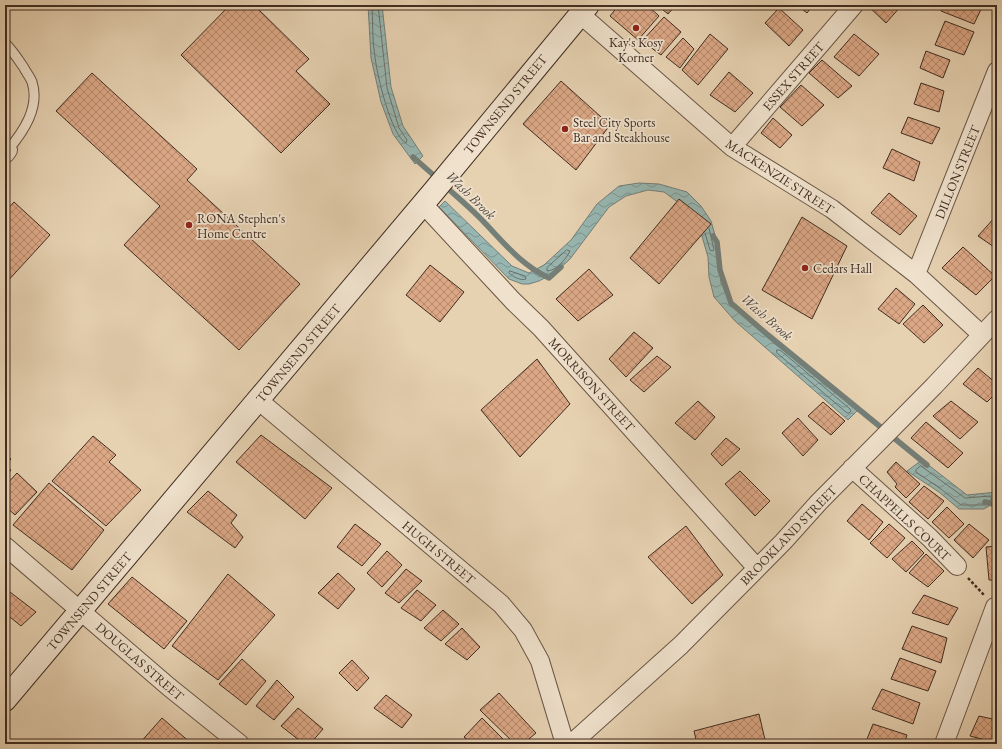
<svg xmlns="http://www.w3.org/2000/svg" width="1002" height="749" font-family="'EB Garamond',serif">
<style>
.water{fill:url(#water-waves);stroke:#747f78}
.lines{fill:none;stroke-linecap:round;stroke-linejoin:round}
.shore{stroke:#6c726a;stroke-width:1}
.stream{stroke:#747f78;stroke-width:5.5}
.building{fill:url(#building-cross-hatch);stroke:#402d22}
.lane-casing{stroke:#6a5646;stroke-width:11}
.street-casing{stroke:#6a5646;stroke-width:20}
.secondary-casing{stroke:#402d22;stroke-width:24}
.path{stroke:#402d22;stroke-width:2.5;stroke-dasharray:3 2;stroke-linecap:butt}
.lane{stroke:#efe1cc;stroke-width:9}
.street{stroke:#efe1cc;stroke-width:18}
.secondary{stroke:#efe1cc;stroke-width:22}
.poi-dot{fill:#8f2418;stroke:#efe1cc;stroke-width:1.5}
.labels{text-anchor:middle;stroke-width:3.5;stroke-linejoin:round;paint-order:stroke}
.poi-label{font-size:13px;fill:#402d22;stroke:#efe1cc;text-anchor:start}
.street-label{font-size:13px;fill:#402d22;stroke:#efe1cc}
.water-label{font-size:14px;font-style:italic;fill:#51483f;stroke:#efe1cc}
</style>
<defs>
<pattern id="water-waves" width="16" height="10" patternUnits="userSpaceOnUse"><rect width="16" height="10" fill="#97b6b1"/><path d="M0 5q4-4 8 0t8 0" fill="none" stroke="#7d9490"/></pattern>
<pattern id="building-cross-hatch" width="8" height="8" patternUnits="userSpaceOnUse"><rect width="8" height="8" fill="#dba785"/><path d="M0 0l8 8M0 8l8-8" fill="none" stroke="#b3886c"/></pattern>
</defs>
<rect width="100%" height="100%" fill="#e6d1b1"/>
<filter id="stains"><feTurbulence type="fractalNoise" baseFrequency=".005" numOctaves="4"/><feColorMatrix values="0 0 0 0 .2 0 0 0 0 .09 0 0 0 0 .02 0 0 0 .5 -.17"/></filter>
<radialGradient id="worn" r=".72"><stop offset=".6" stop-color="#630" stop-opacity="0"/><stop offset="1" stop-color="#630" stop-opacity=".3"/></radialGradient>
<path class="water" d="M368,5h14l9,82 12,39 20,30 -8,8 -22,-30 -12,-32 -10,-44z
M639,183l20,1 28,8 14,14 10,15 6,21 4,41 10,20 27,25 100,82 -10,10 -113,-99 -21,-24 -5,-20 -1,-20 -9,-31 -16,-20 -19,-14 -16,-2 -22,6 -17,11 -39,52 -14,13 -17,9 -10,3h-7l-13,-5 -70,-72 6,-6 67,65 17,7 15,-8 27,-25 26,-36 22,-18z
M922,460l45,35 30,-3v9l-13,8h-25l-20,-17 -32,-21z"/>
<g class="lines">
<path class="shore" d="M372,5c1,17 0,35 3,52 2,18 16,78 31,86l1,-3 -8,-12 -12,-40 -9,-83
M705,233l5,17 3,1 1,-1 -5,-22
M567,250l3,1c-4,8 -14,20 -23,20v-3z
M510,271l15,5 1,3c-5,2 -13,-2 -17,-6z
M777,350h3l70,59 1,2 -2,2h-2l-70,-60z
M921,466l44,32 25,-2 2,3 -9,6h-22l-20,-16 -25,-17v-2z"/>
<path class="stream" d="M413,157l25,22
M444,185c12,11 24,21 35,32 23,23 39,46 70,61l12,-11
M713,236l4,6 3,28 11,33 37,32 159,130
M985,502l12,3"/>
</g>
<path class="building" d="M230,5h24l55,54 -13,12 34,33 -49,49 -100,-98z
M619,5h28l12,11 -21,24 -28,-24z
M657,5h19l-8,9z
M797,5h16l-6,8z
M867,5h35l-16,18z
M944,5h39l-9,19 -33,-13z
M779,8l24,22 -14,16 -24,-23z
M664,17l17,15 -20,23 -19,-14z
M945,21l29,11 -10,23 -29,-10z
M710,34l18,15 -30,36 -16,-15z
M854,34l25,20 -20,22 -25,-19z
M683,38l11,11 -14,19 -14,-11z
M926,51l24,9 -7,18 -23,-10z
M822,60l30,26 -14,12 -29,-25z
M729,72l24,21 -18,19 -25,-17z
M92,73l105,96 -10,11 113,104 -61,66 -115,-105 36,-39 -104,-95z
M561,81l49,44 -34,45 -53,-46z
M921,83l23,8 -5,21 -25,-8z
M801,85l23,20 -22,21 -22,-19z
M908,117l32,11 -8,16 -31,-11z
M773,118l19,17 -12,13 -19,-15z
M892,149l28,13 -6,19 -31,-13z
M889,193l28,23 -17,19 -29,-22z
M679,199l32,25 -52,60 -29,-26z
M14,202l36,33 -45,49v-72z
M996,216l1,1v32l-19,-13z
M802,217l45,29 -35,73 -50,-29z
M963,247l32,29 -19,19 -34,-27z
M430,265l34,27 -24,30 -34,-27z
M589,269l24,26 -35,26 -22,-22z
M896,288l19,16 -16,20 -21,-15z
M923,305l20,20 -19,18 -21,-19z
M634,332l19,16 -27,29 -17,-18z
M657,356l14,11 -27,25 -14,-12z
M537,359l33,45 -50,53 -39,-47z
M978,368l19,16v8l-10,10 -24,-18z
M698,401l17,16 -20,23 -20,-17z
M951,401l27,21 -18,17 -27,-23z
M823,402l22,19 -14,14 -23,-19z
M798,418l20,22 -15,16 -21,-23z
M926,422l37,31 -15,15 -37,-30z
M261,435l71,53 -27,31 -69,-57z
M93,436l23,19 -7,7 32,28 -35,36 -54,-45z
M726,438l14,11 -18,17 -11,-12z
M5,453l6,6 -6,7 6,4 -6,7z
M896,462l24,22 -14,14 -11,-11 2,-3 -10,-12z
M740,471l30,30 -15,15 -30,-32z
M17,473l20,19 -22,23 -10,-9v-20z
M49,483l55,47 -32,40 -59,-45z
M924,486l20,15 -16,18 -19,-17z
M208,491l29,24 -6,8 12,14 -8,11 -48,-36z
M862,504l21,18 -14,18 -22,-19z
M947,507l17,17 -15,14 -17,-16z
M355,524l26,20 -19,22 -25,-19z
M889,524l16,14 -18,20 -17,-15z
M969,524l20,16 -16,18 -19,-18z
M686,526l37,49 -31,29 -44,-47z
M912,541l12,12 -18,19 -14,-13z
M997,546v34h-8l-3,-33z
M387,551l15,14 -20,22 -15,-14z
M926,554l18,17 -16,16 -19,-14z
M406,569l16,12 -23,22 -14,-10z
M338,573l17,16 -17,20 -20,-16z
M228,574l47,41 -57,65 -46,-34z
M132,577l55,44 -23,28 -56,-45z
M417,590l19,15 -15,16 -20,-13z
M10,592l26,20 -15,14 -16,-13v-16z
M924,595l34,13 -10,17 -36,-12z
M443,610l16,14 -18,17 -17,-13z
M912,626l35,12 -6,25 -39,-14z
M462,628l18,19 -13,13 -22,-16z
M900,658l36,13 -8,20 -37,-12z
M242,659l24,22 -20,24 -27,-21z
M352,660l17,18 -12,13 -18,-18z
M277,680l17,17 -20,23 -18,-14z
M882,689l38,14 -7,21 -41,-15z
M499,693l37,40 -13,11h-8l-35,-34z
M386,695l26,20 -10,13 -28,-20z
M298,708l25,21 -13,15h-6l-23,-18z
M759,714l7,30h-69l-3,-13z
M979,716l18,4v23l-27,-7z
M162,718l30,26h-53z
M482,718l26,26h-36l-8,-7z
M873,724l34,11 -3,9h-39z"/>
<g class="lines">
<defs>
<path id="lane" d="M5,43c8,8 13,16 19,25 2,4 6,9 8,14 8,25 -8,49 -24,68"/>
<path id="street" d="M580,14l152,133 100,62 84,65 66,61
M732,147l122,-142
M5,154l3,-4
M423,204l90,97 28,27 216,240
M916,274l81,-203
M258,400l243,204 22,26 17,31 25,83
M852,468l78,70 27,28
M5,546l164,141 71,57
M571,744l110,-99 102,-103 36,-40 115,-116 63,-67
M944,744l51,-137h2"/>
<path id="secondary" d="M5,700l429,-509 154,-186"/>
</defs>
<use href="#lane" class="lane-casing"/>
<use href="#street" class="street-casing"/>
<use href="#secondary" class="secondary-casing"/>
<path class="path" d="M968,578l16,17"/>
<use href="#lane" class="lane"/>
<use href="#street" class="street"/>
<use href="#secondary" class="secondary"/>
</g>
<g class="poi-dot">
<circle cx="636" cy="28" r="4"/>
<circle cx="565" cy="129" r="4"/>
<circle cx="189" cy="225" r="4"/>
<circle cx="805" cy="268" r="4"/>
</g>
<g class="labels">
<g class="poi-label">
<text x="636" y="47" text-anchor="middle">Kay's Kosy<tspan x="636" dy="15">Korner</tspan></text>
<text x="573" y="127">Steel City Sports<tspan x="573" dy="15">Bar and Steakhouse</tspan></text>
<text x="197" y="223">RONA Stephen's<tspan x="197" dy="15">Home Centre</tspan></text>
<text x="813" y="273">Cedars Hall</text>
</g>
<g class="street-label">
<text transform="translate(793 76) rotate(-49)" y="5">ESSEX STREET</text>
<text transform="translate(505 104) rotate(-51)" y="5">TOWNSEND STREET</text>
<text transform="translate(957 172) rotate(-68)" y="5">DILLON STREET</text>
<text transform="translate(780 176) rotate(33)" y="5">MACKENZIE STREET</text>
<text transform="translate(298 353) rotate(-50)" y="5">TOWNSEND STREET</text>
<text transform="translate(592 384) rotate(48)" y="5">MORRISON STREET</text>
<text transform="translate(905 517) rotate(43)" y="5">CHAPPELLS COURT</text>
<text transform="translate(788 535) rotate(-46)" y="5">BROOKLAND STREET</text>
<text transform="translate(439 552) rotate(40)" y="5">HUGH STREET</text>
<text transform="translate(89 601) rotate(-50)" y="5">TOWNSEND STREET</text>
<text transform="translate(140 661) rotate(41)" y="5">DOUGLAS STREET</text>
</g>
<g class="water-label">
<text transform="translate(471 195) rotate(44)" y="5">Wash Brook</text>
<text transform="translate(767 317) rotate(41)" y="5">Wash Brook</text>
</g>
</g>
<rect width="1002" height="749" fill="none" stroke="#e6d1b1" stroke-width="20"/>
<rect x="6" y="6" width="990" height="737" fill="none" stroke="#402d22" stroke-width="2"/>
<rect x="10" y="10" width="982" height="729" fill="none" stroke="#402d22"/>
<rect width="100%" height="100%" filter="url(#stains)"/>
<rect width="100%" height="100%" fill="url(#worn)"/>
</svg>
